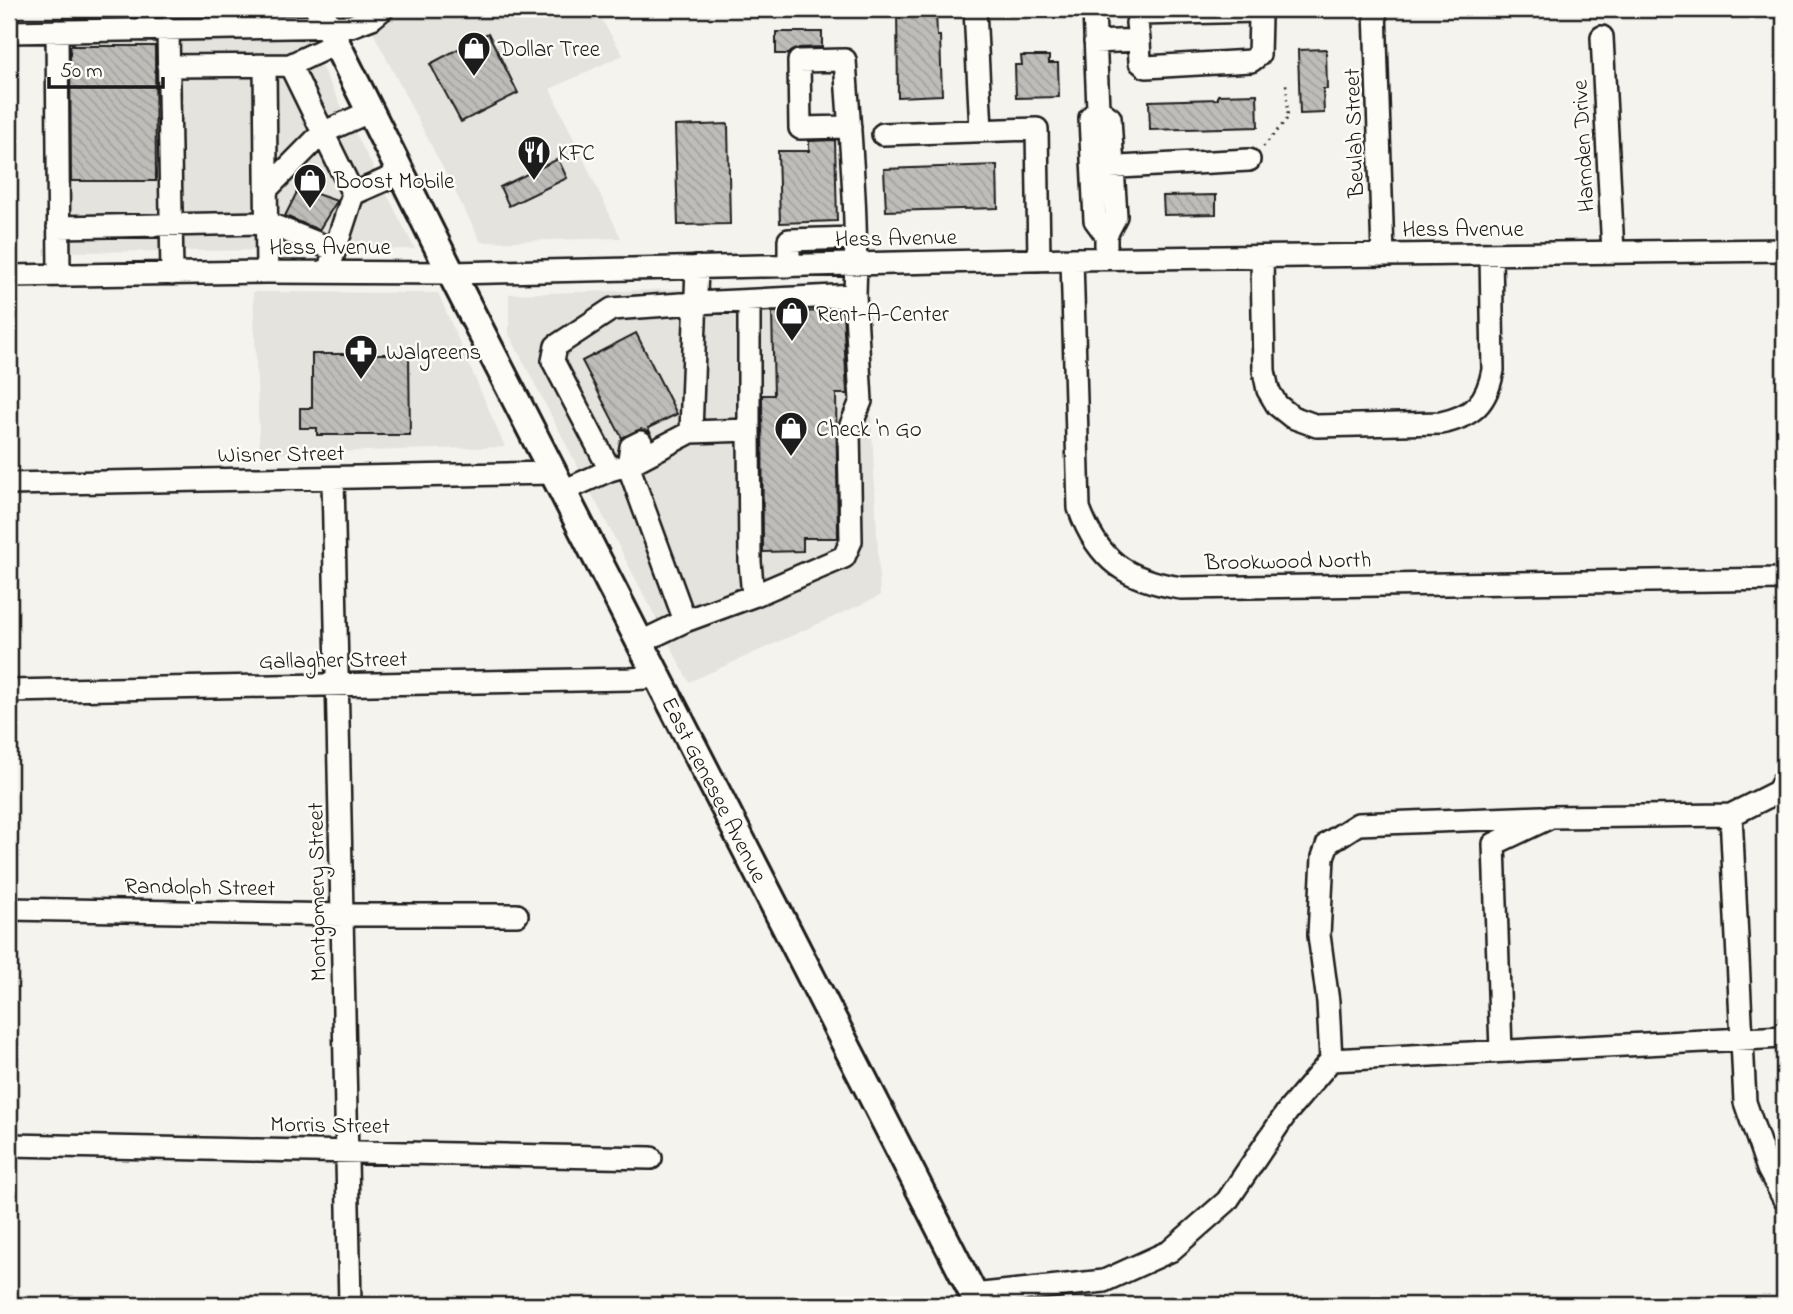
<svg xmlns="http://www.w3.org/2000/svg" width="1793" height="1314" font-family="'Indie Flower',sans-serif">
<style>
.built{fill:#e4e3de}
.building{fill:url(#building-back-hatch);stroke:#1c1c1c;stroke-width:2}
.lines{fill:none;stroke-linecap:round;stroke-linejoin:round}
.minor-casing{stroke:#1c1c1c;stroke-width:26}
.major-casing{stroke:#1c1c1c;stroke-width:32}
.path{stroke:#1c1c1c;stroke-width:2.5;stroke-dasharray:2 5;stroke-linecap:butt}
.minor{stroke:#fdfcf7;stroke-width:21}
.major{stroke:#fdfcf7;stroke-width:26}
.labels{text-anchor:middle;stroke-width:5;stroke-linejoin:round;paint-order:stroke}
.poi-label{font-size:23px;fill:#1c1c1c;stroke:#fdfcf7;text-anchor:start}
.street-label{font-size:23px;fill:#1c1c1c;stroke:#fdfcf7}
</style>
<defs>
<pattern id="building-back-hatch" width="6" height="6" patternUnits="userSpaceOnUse" patternTransform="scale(1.75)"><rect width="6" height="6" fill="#bebdba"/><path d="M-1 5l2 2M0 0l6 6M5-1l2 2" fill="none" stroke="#a3a29f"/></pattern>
</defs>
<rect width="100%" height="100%" fill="#f4f3ee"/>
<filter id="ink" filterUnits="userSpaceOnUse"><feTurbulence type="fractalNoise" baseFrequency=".0143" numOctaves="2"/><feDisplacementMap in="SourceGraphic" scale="14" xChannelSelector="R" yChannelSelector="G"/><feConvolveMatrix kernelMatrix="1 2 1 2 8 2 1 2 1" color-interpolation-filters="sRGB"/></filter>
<g filter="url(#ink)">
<path class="built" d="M361,9h234l28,46 -73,34 71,149 -140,4z
M306,37l109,212 -364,3 -2,-212z
M865,284l15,312 -191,86 -180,-348v-40z
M253,292l185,1 67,154 -245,7z"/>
<path class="building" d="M897,9h39l1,27h3l2,59 -44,2z
M776,32h46v15l-23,1 -11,6h-12z
M488,33l30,60 -57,29 -31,-58z
M70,46h85l1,135h-85z
M1326,49l1,40h-4l1,24 -24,1 -2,-64z
M1021,56h28v7h9l1,34 -43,1 -1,-33h7z
M1257,94l1,33 -108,3 -1,-29 69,-2v-4z
M728,124l2,100 -52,1 -3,-99z
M835,140l2,81 -57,2 -2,-72h31v-10z
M558,159l9,19 -58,28 -9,-19z
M997,165l1,43 -112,3 -2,-42z
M299,188l38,13 -18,29 -34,-14z
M1216,195v19l-52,1 -1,-19z
M843,311l4,83h-11l2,144h-35v13l-40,1 -1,-157h12l-2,-83z
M636,333l41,81 -29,14 2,4 -9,-3 -19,9 -40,-77z
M312,354h97l1,81h-93v-7h-17v-20h12z"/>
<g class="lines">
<defs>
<path id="minor" d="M975,9l6,121
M1094,9l4,100 -8,9 5,102 11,15
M1375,9l8,246
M168,28l4,246
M57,31l2,244
M9,32l342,-6 21,-8 11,-9
M1602,37l11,215
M1095,42l44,-2 1,22 6,5 105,-6 8,-6 1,-38 -4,-6 -115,3 -4,9 2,17
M265,65l2,207
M290,65l63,129
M168,66l122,-1 47,-22
M1098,109l12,9 6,98 -10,19v11
M883,134l154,-5 2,131
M1101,168l148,-8
M266,190l56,-57 49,-22
M58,227l209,-4 68,27
M1262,258l2,113 4,19 9,15 15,12 25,9 124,-3c33,-7 46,-21 52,-53l-2,-116
M1072,259l7,249c19,53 48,72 102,80l603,-9
M331,262l22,-68 48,-21
M789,266v-26l65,-2
M9,276l258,-4 184,1 621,-14 712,-9
M749,430l1,132 3,34
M691,432l6,-165
M610,470l-57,-109 3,-15 56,-37 83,-6 160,-8c3,-78 -5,-157 -10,-235l-46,1 1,67 50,-1
M333,478l17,827
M9,484l544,-11
M563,491l47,-21 18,-5 63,-33 58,-2v-129
M685,621l68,-25 91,-39 7,-16 -2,-111 12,-29 -6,-106
M641,642l44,-21 -57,-156 3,-18 10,-5
M9,691l621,-12 29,-2
M1731,815l14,287 23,67 16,30
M9,909l335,6h173
M1501,1051l-7,-207 57,-27 180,-2 46,-23 7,-12
M1331,1060l-3,-58 -9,-67 4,-78 5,-14 30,-19 184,-7
M9,1145l642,13
M973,1295l131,-14 66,-30 57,-50 60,-89 44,-52 453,-23"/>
<g id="major">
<path id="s1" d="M319,9l132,264 528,1032"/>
</g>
</defs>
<use href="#minor" class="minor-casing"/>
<use href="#major" class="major-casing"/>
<path class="path" d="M1263,147l25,-29 -2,-35"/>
<use href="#minor" class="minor"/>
<use href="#major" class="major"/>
</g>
</g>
<defs>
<symbol id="shop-pin" viewBox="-11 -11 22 30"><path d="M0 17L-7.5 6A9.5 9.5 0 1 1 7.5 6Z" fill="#1c1c1c" stroke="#fdfcf7"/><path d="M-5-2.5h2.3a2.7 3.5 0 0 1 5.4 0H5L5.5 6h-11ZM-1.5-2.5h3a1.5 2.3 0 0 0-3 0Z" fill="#fff"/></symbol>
<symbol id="restaurant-pin" viewBox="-11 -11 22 30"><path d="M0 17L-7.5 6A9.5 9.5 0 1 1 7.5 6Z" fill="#1c1c1c" stroke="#fdfcf7"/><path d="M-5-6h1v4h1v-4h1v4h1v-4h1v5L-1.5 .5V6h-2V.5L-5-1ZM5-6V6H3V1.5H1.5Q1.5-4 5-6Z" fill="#fff"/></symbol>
<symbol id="pharmacy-pin" viewBox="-11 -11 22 30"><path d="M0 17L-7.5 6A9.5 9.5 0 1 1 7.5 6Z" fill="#1c1c1c" stroke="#fdfcf7"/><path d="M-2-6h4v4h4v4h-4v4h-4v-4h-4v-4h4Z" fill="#fff"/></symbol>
</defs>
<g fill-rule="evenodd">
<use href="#shop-pin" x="455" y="29" width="38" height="52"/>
<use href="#restaurant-pin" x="515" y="133" width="38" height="52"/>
<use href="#shop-pin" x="291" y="161" width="38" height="52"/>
<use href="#shop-pin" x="773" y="294" width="38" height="52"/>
<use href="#pharmacy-pin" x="342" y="332" width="38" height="52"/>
<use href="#shop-pin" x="772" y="409" width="38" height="52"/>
</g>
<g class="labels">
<g class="poi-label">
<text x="498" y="56">Dollar Tree</text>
<text x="558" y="160">KFC</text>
<text x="334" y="188">Boost Mobile</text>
<text x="816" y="321">Rent-A-Center</text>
<text x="386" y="359">Walgreens</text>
<text x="816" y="436">Check 'n Go</text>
</g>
<g class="street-label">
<text transform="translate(1353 133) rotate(-92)" y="8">Beulah Street</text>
<text transform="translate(1582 146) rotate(-93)" y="8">Harnden Drive</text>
<text x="1463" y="236">Hess Avenue</text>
<text transform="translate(896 237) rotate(-1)" y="8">Hess Avenue</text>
<text x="330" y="254">Hess Avenue</text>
<text transform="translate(281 453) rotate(-1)" y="8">Wisner Street</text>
<text transform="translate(1288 560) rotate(-1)" y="8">Brookwood North</text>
<text transform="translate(333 659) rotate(-1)" y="8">Gallagher Street</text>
<text dy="8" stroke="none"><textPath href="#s1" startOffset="875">East Genesee Avenue</textPath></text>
<text transform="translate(200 886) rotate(1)" y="8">Randolph Street</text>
<text transform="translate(316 892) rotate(-91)" y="8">Montgomery Street</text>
<text transform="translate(330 1124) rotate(1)" y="8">Morris Street</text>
</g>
</g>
<rect width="1793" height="1314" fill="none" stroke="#fdfcf7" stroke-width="35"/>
<rect x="18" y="18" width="1758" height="1279" fill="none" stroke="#1c1c1c" stroke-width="2.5" filter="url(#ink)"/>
<path d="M49 77v10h114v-10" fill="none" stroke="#1c1c1c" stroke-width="3.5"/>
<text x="60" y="77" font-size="21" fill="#1c1c1c" stroke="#fdfcf7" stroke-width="5" paint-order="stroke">50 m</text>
</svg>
